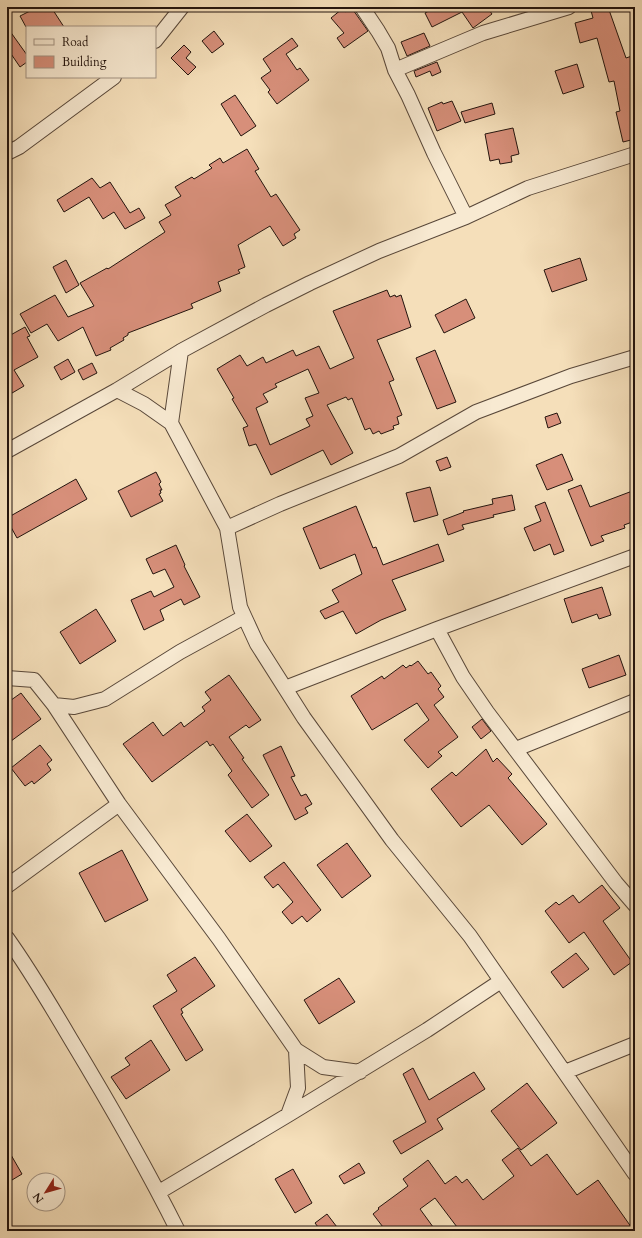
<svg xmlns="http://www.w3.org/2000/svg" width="642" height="1238" font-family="Cardo,serif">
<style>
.building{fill:#d78f7a;stroke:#23140e;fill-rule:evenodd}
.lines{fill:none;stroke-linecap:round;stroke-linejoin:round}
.street-casing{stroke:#584739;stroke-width:16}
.street{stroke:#f8ead2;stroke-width:14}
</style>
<rect width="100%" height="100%" fill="#f5dfba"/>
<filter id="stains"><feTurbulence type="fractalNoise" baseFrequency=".005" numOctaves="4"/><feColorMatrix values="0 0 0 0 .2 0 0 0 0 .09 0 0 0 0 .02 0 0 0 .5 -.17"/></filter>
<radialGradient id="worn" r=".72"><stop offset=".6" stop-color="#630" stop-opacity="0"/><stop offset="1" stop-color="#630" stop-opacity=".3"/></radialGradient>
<path class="building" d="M38,7h13l13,20h-38l-6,-11z
M351,7l17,24 -24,17 -7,-10 7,-5 -13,-15 11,-9 3,3z
M436,7h51l5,7 -19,14 -11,-16 -30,15 -7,-14z
M590,7h18l18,51 9,-3v84l-12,3 -7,-30 4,-1 -6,-30 -5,1 -12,-44 -17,5 -5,-20 18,-5z
M7,27l20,28v7l-7,5 -13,-19z
M214,31l10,13 -12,9 -10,-12z
M424,33l6,13 -23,10 -6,-14z
M292,38l6,8 -12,8 11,16 3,-2 9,12 -32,24 -9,-12 2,-2 -9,-12 10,-7 -8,-12z
M184,45l7,7 -5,6 10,9 -8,8 -17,-17z
M437,62l4,10 -9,4 -2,-5 -14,6 -2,-6z
M577,64l7,23 -21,7 -8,-23z
M235,95l21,31 -15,10 -20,-32z
M452,101l9,20 -24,10 -9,-23 14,-6 1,2z
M492,103l3,11 -30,9 -4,-11z
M513,128l6,26 -8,2 1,6 -12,2 -1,-5 -9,2 -5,-27z
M247,149l12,20 -4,2 16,26 5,-3 24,36 -6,4 2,4 -13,8 -13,-20 -32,19 7,22 -7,3 2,3 -22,9 3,9 -30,13 2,4 -65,25v2l-5,3 1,2 -14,8 1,2 -15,6 -13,-29 -25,14 -11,-17 -16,9 -11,-19 35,-19 13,22 26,-11 -14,-23 27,-15 1,1 57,-37 -6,-10 12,-7 -6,-10 16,-9 -6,-9 17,-10 2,2 18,-11 -3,-3 11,-7 3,5z
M92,178l8,10 10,-6 20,31 9,-5 6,10 -20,11 -11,-17 -11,7 -14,-22 -25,15 -7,-12z
M580,258l7,22 -35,12 -8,-22z
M66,260l13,25 -13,8 -13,-26z
M387,290l3,7 5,-2 1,2 5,-2 10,32 -34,13 17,40 -5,2 13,33 -5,2 2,7 -6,2 1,3 -13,5 -2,-3 -6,3 -3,-6 -5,2 -13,-32 -4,2 -2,-3 -19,8 26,48 -22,12 -8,-15 -52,25 -15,-31 -7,2 -6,-18 5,-2 -16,-27 2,-1 -17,-29 23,-14 7,11 16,-9 3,6 27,-13 3,6 23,-10 11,23 24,-11 -21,-47zM308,369l11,24 -14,5 8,18 -7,3 4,7 -40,19 -14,-37 12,-6 -5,-8 14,-7 -2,-3z
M466,299l9,19 -31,15 -9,-18z
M25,327l5,9 -3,1 11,20 -24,13 10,16 -17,10v-59z
M435,350l21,52 -19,7 -21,-51z
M68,359l7,13 -14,8 -7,-13z
M92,363l5,10 -14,7 -5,-10z
M557,413l4,10 -13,5 -3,-11z
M562,454l11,26 -26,10 -11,-25z
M447,457l4,10 -11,4 -4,-10z
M156,472l5,10 -2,2 3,6h-2l1,3 -2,1 4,7 -32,16 -13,-26z
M76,479l11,20 -70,39 -10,-18v-2z
M581,485l9,22 45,-17v31l-11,4 1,3 -24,8 3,5 -13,5 -23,-56z
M430,487l8,28 -24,7 -8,-29z
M512,495l3,15 -22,5 1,2 -32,8 2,4 -16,6 -5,-15 21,-8 -1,-1 30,-7 -1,-5z
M545,502l19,49 -10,4 -4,-11 -16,7 -10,-23 17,-7 -6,-15z
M356,506l17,42 3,-1 7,18 55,-21 6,17 -52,19 14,30 -25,10 -25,14 -13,-23 -18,8 -5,-8 19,-9 -7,-12 30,-16 -7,-20 -35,15 -17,-41z
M176,545l9,20 -1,1 16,31 -16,8 -3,-6 -21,11 4,10 -20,10 -13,-30 20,-9 3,6 20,-10 -9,-18 -12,5 -7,-15z
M602,587l9,28 -12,4 -2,-5 -25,9 -8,-24z
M96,609l20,32 -36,23 -20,-32z
M619,655l7,20 -37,13 -7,-19z
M418,661l10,13 3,-2 10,14 -3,3 6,8 -10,8 24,32 -20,15 4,4 -14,12 -24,-28 25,-20 -12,-17 -45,27 -21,-34 31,-20 2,3 19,-14 3,3 4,-3 1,1z
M229,675l32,45 -12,8 -3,-3 -17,12 15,21 -2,1 27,36 -17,13 -24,-33 4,-4 -19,-27 -3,2 -3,-5 -55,41 -29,-38 30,-22 10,14 18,-14 3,5 21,-16 -3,-4 9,-7 -6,-8z
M21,693l20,26 -34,25v-41z
M482,719l9,12 -10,8 -9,-12z
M40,745l12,15 -5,4 4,6 -17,14 -2,-3 -7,5 -14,-18z
M281,746l14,30 -4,1 10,19 5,-2 6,10 -7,4 3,5 -13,7 -32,-65z
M486,749l7,13 4,-4 15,16 -4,4 39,46 -25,21 -33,-40 -28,22 -30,-38 21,-17 4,4z
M247,814l25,32 -22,16 -25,-31z
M347,843l24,33 -29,22 -25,-33z
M122,850l26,50 -43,22 -26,-49z
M284,862l37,48 -14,12 -5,-6 -10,8 -10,-12 11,-10 -15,-18 -5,4 -9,-11z
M602,885l18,23 -17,13 29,41 -18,13 -30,-43 -15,11 -24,-32 11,-9 3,3 14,-10 6,8z
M576,953l13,16 -26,19 -12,-16z
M195,957l20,29 -34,23 2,4 -2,1 22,36 -17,11 -33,-55 24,-15 -10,-16z
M339,978l16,24 -36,22 -15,-24z
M151,1040l19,30 -44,29 -15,-22 19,-12 -5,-7z
M413,1068l16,32 45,-28 11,17 -48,30 6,10 -42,25 -8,-13 33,-19 -23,-48z
M527,1083l30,40 -36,27 -30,-39z
M7,1148l15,26 -15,9z
M518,1148l13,18 16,-12 30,41 21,-15 36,51h-174l-25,-33 -15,11 16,22h-50l-13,-17 6,-5 -1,-1 30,-22 -5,-7 25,-19 17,24 11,-8 6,7 5,-4 16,21 31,-24 -12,-16z
M359,1163l6,10 -21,11 -5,-8z
M293,1169l19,34 -17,10 -20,-34z
M327,1214l13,17h-19l-6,-8z"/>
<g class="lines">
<defs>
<path id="street" d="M362,7l16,24 10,17 7,22 13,25 26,58 32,64
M155,41l27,-34
M395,70l88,-37 86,-26
M7,153l12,-6 95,-70
M117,390l27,14 27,19 56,105 13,79 17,37 47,74 88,122 78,96 165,238
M171,423l10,-72
M7,451l110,-61 64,-39 85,-46 44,-22 69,-32 87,-34 62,-29 107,-34
M227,528l53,-24 119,-48 77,-44 95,-36 64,-19
M437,629l26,48 24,35 129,171 19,22
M7,678l27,2 20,25 20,2 31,-8 75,-47 64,-35
M285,688l152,-59 198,-73
M54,705l65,99 100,135 77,111 27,17 37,5
M516,749l119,-48
M7,886l112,-82
M7,938c23,32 43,66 63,100 38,63 75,127 108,193
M565,1072l70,-28
M288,1115l10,-27 -2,-38
M159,1192l129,-77 139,-85 74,-49"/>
</defs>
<use href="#street" class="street-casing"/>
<use href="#street" class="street"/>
</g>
<rect width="642" height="1238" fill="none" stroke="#f5dfba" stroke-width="24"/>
<rect x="8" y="8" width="626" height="1222" fill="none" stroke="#23140e" stroke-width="2"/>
<rect x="12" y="12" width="618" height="1214" fill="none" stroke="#23140e"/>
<rect x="26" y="26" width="130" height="52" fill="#f8ead2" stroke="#a39484"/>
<rect x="34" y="39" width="20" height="6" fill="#f8ead2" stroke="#a39484"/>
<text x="62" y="46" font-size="12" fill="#23140e">Road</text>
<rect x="34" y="56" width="20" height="12" fill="#d78f7a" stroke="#a39484"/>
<text x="62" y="66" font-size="12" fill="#23140e">Building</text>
<g transform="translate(46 1192) rotate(233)"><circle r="19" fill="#f8ead2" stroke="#a39484"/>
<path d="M0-3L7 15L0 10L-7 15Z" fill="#8f2418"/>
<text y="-6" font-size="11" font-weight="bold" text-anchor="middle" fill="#23140e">N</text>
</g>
<rect width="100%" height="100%" filter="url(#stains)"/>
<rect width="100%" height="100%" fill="url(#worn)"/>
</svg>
